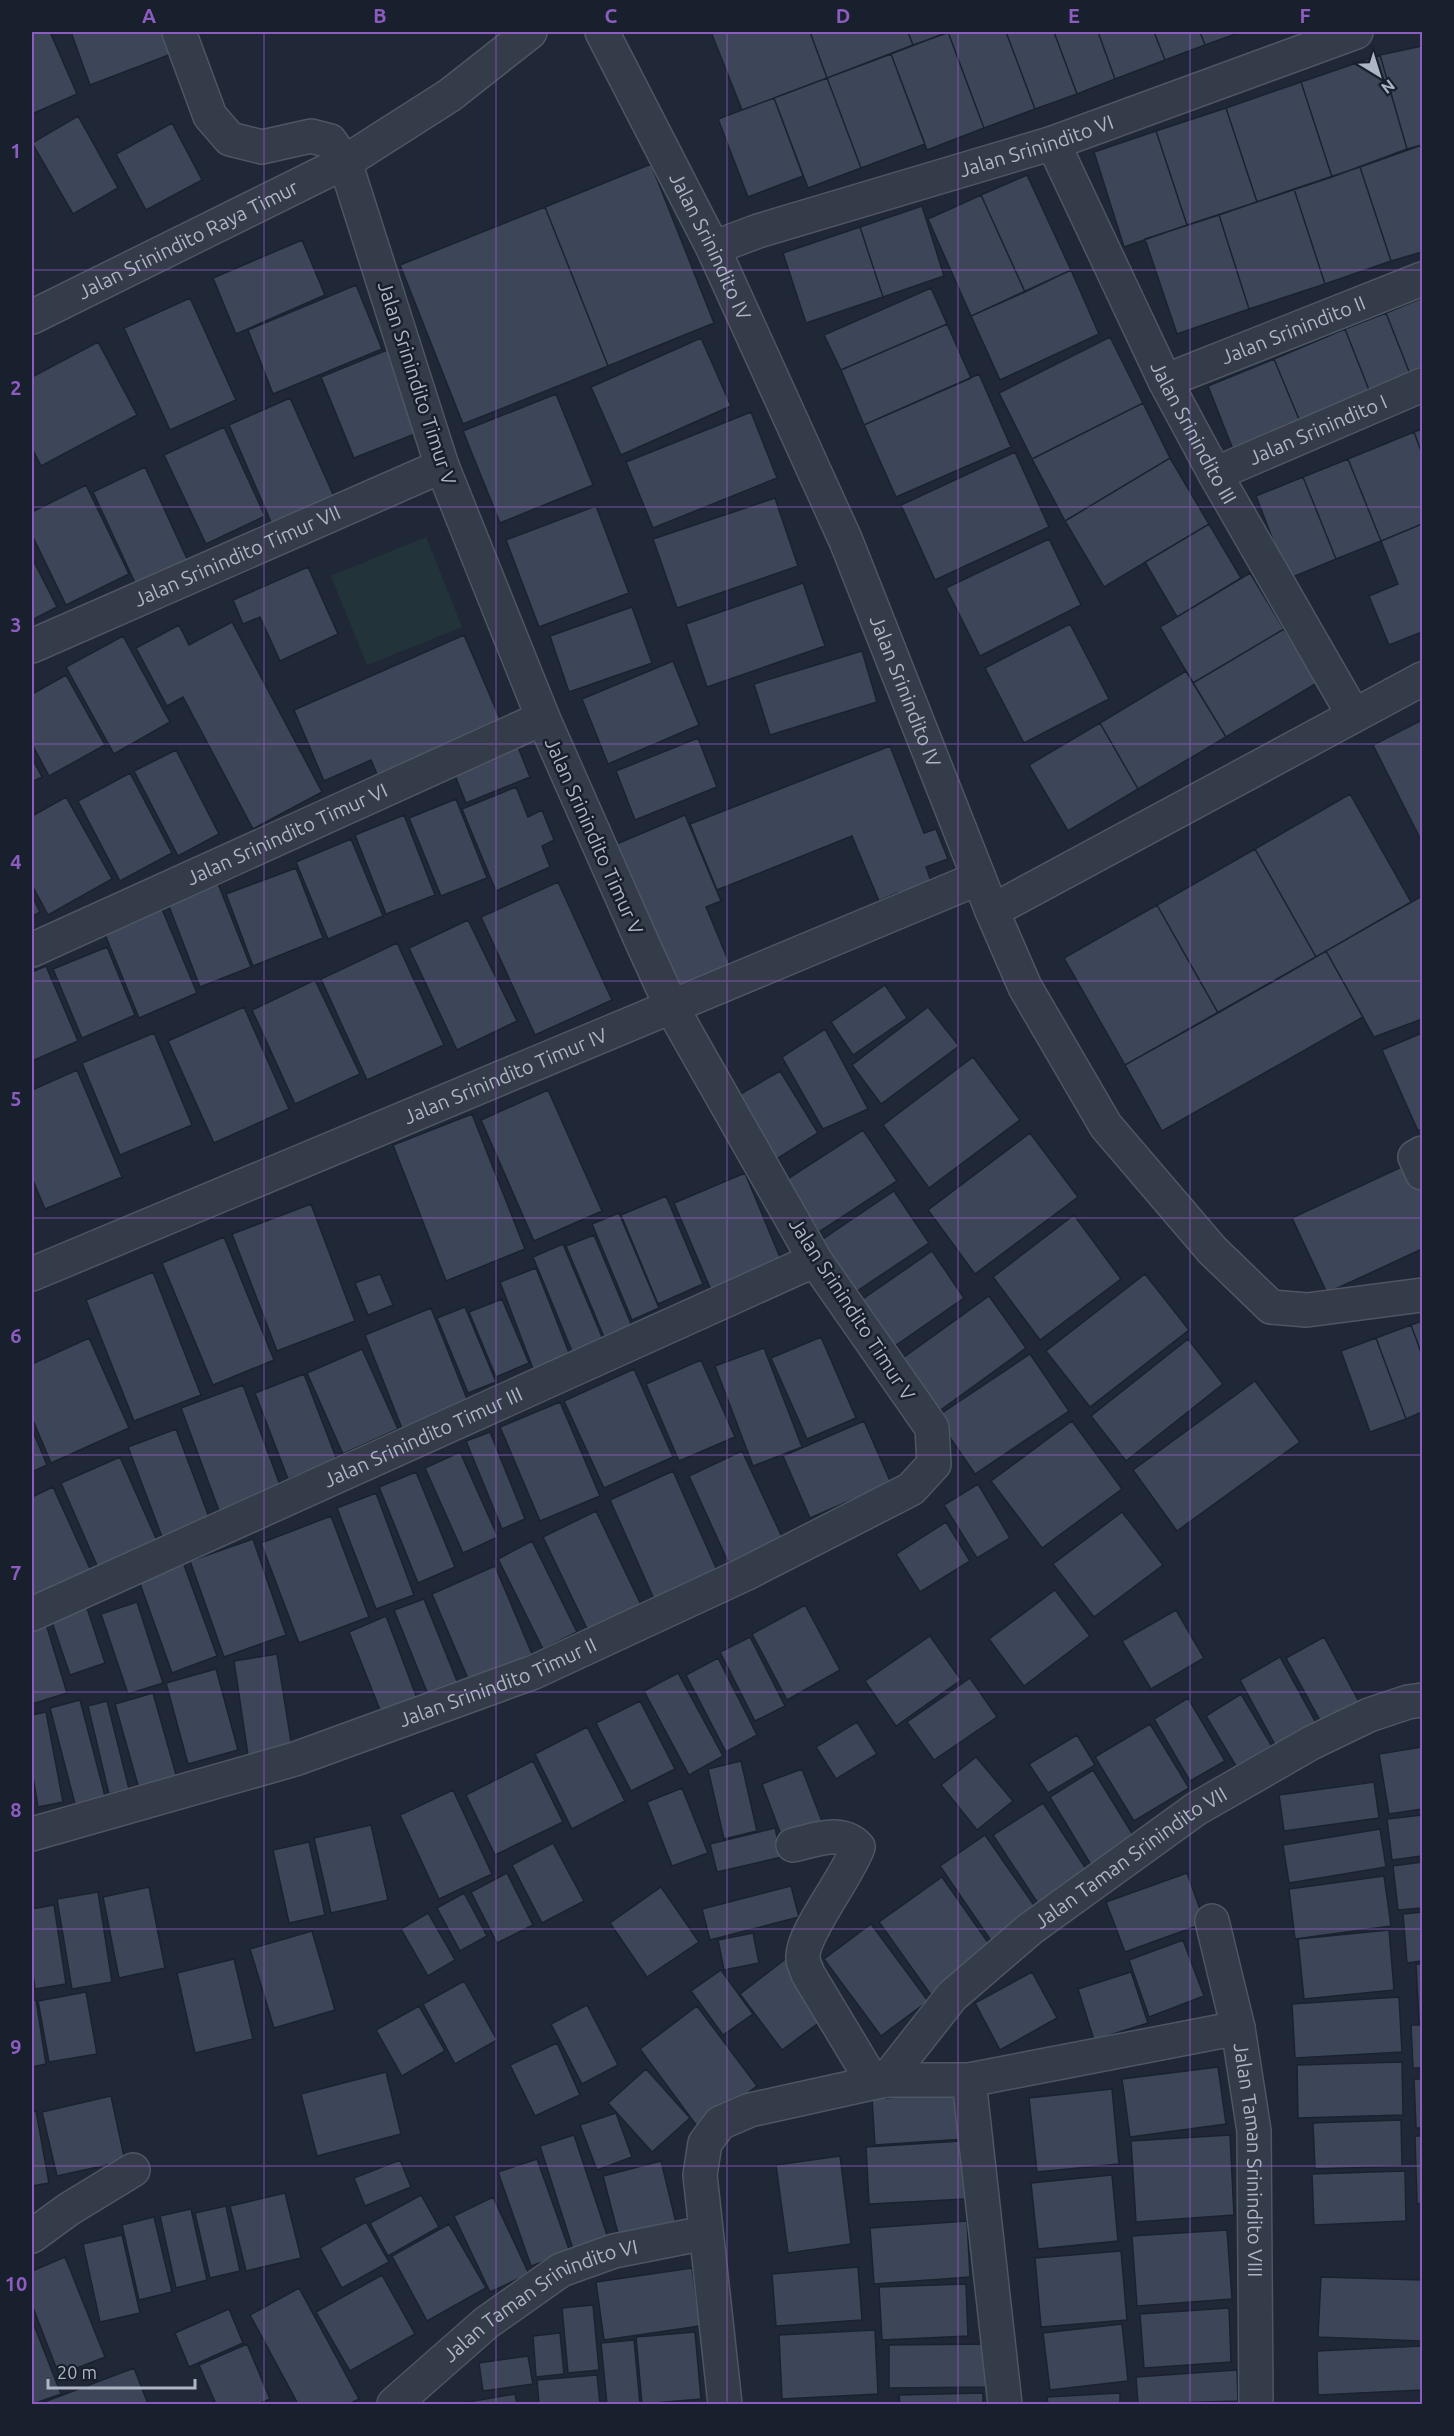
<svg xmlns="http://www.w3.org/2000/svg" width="1454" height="2436" font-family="Ubuntu,sans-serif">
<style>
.green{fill:#223439}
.building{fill:#3c4658;stroke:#1b222f;stroke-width:1.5}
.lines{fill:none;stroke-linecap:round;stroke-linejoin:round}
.minor-casing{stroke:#4e5563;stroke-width:36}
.minor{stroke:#343b49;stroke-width:33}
.grid{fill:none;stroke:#8d5cc1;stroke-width:1.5;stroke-opacity:0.55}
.labels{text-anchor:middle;stroke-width:5;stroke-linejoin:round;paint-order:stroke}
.street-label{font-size:20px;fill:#aeb5c5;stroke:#19202d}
.neatline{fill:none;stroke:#8d5cc1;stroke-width:2}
.grid-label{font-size:20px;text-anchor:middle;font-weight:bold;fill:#8d5cc1}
</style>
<rect width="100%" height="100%" fill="#202838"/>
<path class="green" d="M426,537l36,90 -95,38 -36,-89z"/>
<path class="building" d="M32,32h18l27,62 -45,20z
M71,32h95l8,21 -84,32z
M711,32h99l17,46 -85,32z
M810,32h98l5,13 -86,33z
M908,32h42l-37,13z
M948,32h58l29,77 -51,19z
M948,32l36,96 -57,22 -36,-96z
M1006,32h48l23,62 -42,15z
M1054,32h44l17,47 -38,15z
M1098,32h56l11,28 -50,19z
M1154,32h46l5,13 -40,15z
M1200,32h41l-36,13z
M1422,46v99l-15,4 -27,-94z
M891,54l34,90 -64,24 -34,-90z
M1380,55l27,94 -75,28 -31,-95z
M827,78l34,90 -53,20 -34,-90z
M1301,82l31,95 -75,25 -31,-94z
M774,98l29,78 -55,21 -30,-78z
M1226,108l31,94 -70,23 -31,-94z
M78,116l40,72 -45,26 -41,-71z
M172,123l30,57 -56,30 -30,-56z
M1156,131l31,94 -63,22 -30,-95z
M1422,145v107l-31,9 -31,-94z
M651,164l63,159 -106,43 -63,-159z
M1360,167l31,94 -66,23 -31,-95z
M1027,175l44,95 -46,22 -44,-97z
M1294,189l31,95 -76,25 -30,-94z
M981,195l44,97 -54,24 -43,-97z
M922,206l22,70 -61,21 -23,-70z
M545,207l63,159 -145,58 -63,-159z
M1219,215l30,94 -72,25 -32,-95z
M860,227l23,70 -77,26 -23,-70z
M302,240l23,55 -89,39 -23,-56z
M1071,270l28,64 -99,46 -29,-64z
M356,285l26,64 -109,45 -25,-64z
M931,288l16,36 -106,46 -17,-35z
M190,298l46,102 -66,30 -46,-102z
M1422,298v76l-10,5 -26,-66z
M1386,313l26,66 -41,16 -26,-66z
M947,324l24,54 -107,47 -23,-55z
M1345,329l26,66 -70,29 -27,-65z
M1110,337l33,66 -111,56 -33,-66z
M701,338l30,68 -110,49 -30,-68z
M98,342l39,73 -96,51 -9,-18v-71z
M392,348l33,82 -71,28 -33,-81z
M1274,359l27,65 -67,28 -26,-66z
M979,374l32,73 -115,50 -32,-72z
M556,394l37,91 -93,38 -37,-92z
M290,398l46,103 -62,28 -45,-104z
M1143,403l27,55 -105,63 -33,-62z
M751,412l26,66 -124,50 -27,-66z
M224,427l41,89 -59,28 -42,-89z
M1422,429v25l-8,-22z
M1414,432l8,22v70l-41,17 -33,-82z
M1015,452l34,75 -114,53 -34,-75z
M1170,458l39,66 -105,63 -39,-66z
M1348,459l33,82 -45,18 -33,-82z
M145,467l43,94 -52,24 -43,-93z
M1303,477l33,82 -48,20 -32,-83z
M86,485l43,89 -63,31 -34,-70v-23z
M775,498l23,68 -121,42 -24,-69z
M596,506l33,87 -90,34 -33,-87z
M1209,524l32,54 -64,39 -32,-55z
M1422,524v108l-33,13 -20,-49 29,-12 -17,-43z
M1049,539l32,66 -101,51 -34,-68z
M32,558l25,49 -25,13z
M308,567l30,67 -58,27 -20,-44 -17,7 -10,-24z
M1250,573l34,56 -91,54 -33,-56z
M803,583l22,63 -118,41 -21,-63z
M632,607l20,56 -83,29 -19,-56z
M232,622l90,170 -69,37 -70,-132 -16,9 -31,-58 43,-23 10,20z
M1070,624l39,75 -85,44 -39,-75z
M1284,629l33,54 -91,54 -33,-54z
M464,635l39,91 -124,53 -8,-19 -47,21 -30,-71z
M123,636l47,86 -56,32 -48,-87z
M862,651l15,51 -107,33 -16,-51z
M673,661l26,64 -91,39 -26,-65z
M1186,671l40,66 -88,52 -38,-66z
M66,675l39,70 -56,31 -17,-32v-50z
M1422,720v122l-49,-97z
M1100,723l38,66 -70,42 -39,-66z
M698,738l19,49 -82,33 -19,-49z
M890,746l34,87 12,-4 12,30 -22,8 8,22 -33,14 -4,-10 -18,8 -27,-65 -135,54 -27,-66z
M518,747l12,30 -64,26 -12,-30z
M176,750l43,84 -41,22 -44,-85z
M32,758l10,19 -10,5z
M130,773l42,80 -52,28 -42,-80z
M516,787l12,30 14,-7 12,30 -12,6 8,21 -54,24 -34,-82z
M1350,794l61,108 -95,55 -61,-108z
M66,797l46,82 -64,36 -16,-30v-69z
M456,799l31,79 -46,18 -32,-78z
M404,815l31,80 -49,19 -31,-79z
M685,815l36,86 -15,6 25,60 -58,24 -61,-145z
M351,839l32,77 -55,23 -32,-77z
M1255,849l61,108 -98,56 -61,-108z
M296,868l27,70 -70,28 -27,-72z
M217,881l34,86 -51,20 -33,-86z
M558,882l54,118 -77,35 -54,-118z
M32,896l8,16 -8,5z
M1422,896v123l-48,18 -48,-86z
M1157,905l61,108 -93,52 -61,-107z
M162,909l35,84 -58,25 -35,-86z
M468,920l49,101 -60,29 -48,-102z
M397,943l47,102 -77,35 -46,-101z
M107,947l28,68 -53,23 -29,-69z
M1326,951l37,66 -201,114 -37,-66z
M46,966l32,75 -46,20v-89z
M315,980l45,94 -65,30 -43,-94z
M885,985l22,33 -54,37 -22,-33z
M244,1007l45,102 -75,34 -46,-102z
M928,1007l31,39 -78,58 -29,-39z
M825,1029l43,80 -45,20 -41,-72z
M154,1033l38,92 -72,30 -38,-92z
M1422,1033v96l-4,2 -36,-81z
M973,1057l47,63 -91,68 -46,-63z
M77,1070l45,107 -77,32 -13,-31v-88z
M780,1071l38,62 -51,32 -35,-66z
M548,1090l54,121 -68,30 -53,-121z
M472,1114l53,135 -79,32 -53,-136z
M863,1130l34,51 -78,51 -33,-52z
M1030,1133l48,64 -103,77 -47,-64z
M1410,1163l12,27v59l-95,44 -35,-75z
M745,1173l39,94 -70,30 -40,-94z
M894,1191l35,52 -75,50 -34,-52z
M666,1196l37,88 -45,20 -37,-89z
M311,1204l44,117 -78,30 -45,-117z
M619,1213l40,95 -27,12 -40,-96z
M1074,1215l47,64 -81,61 -47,-63z
M594,1235l38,91 -28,11 -38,-91z
M224,1237l50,123 -61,25 -51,-122z
M563,1244l42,100 -31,12 -41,-99z
M932,1251l32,47 -75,52 -32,-47z
M536,1268l39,100 -37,14 -38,-100z
M153,1272l48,123 -67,26 -48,-121z
M380,1274l13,31 -25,10 -13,-32z
M1145,1274l44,56 -99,77 -44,-56z
M989,1296l37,52 -88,64 -38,-52z
M502,1299l27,64 -33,14 -27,-65z
M465,1307l31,75 -28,11 -31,-75z
M431,1308l38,96 -66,27 -38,-96z
M1422,1321v34l-11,-30z
M1411,1325l11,30v57l-16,7 -30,-81z
M821,1337l35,81 -49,21 -36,-81z
M89,1338l40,90 -78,35 -19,-45v-54z
M1376,1338l30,81 -36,13 -29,-81z
M1188,1339l35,45 -97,77 -35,-45z
M764,1348l38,99 -49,19 -38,-100z
M362,1349l36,80 -55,25 -36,-81z
M1030,1354l39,57 -94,63 -39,-57z
M701,1360l34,77 -56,24 -33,-77z
M634,1369l39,88 -69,31 -40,-87z
M304,1374l33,86 -49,19 -33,-86z
M1255,1381l45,61 -123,89 -44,-61z
M243,1385l40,108 -62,23 -40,-108z
M560,1402l40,94 -60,25 -40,-94z
M864,1421l27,62 -81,35 -27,-62z
M1072,1421l50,68 -80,59 -51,-67z
M32,1429l15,36 -15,7z
M176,1429l36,96 -48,17 -36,-95z
M490,1432l35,87 -23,10 -36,-88z
M742,1451l41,88 -54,25 -40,-88z
M460,1452l38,85 -35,16 -38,-85z
M120,1457l38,86 -59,27 -38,-87z
M673,1471l44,99 -63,29 -44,-99z
M416,1472l39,95 -37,16 -39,-96z
M978,1484l32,54 -33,20 -33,-53z
M53,1487l39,86 -57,26 -3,-9v-93z
M376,1493l38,102 -38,14 -39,-101z
M596,1511l49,102 -53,26 -49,-102z
M1122,1512l41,53 -69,52 -41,-53z
M331,1516l38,101 -70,26 -38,-100z
M946,1522l24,39 -50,31 -24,-38z
M253,1539l33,96 -62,22 -34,-96z
M532,1541l45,91 -34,17 -45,-90z
M183,1562l34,94 -45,17 -34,-95z
M495,1566l37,88 -63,27 -37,-87z
M1055,1590l35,46 -66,50 -35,-47z
M424,1599l35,87 -30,11 -35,-87z
M137,1602l26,81 -35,11 -27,-80z
M805,1605l35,65 -53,30 -35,-66z
M87,1608l18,55 -35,12 -19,-56z
M1176,1610l28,48 -53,31 -29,-48z
M386,1616l32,85 -36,14 -33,-83z
M46,1624l21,69 -35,11v-75z
M930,1636l31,44 -65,46 -31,-45z
M750,1637l35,69 -30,15 -35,-69z
M1324,1637l41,76 -38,20 -41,-75z
M277,1654l15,94 -44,7 -14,-94z
M1280,1657l41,75 -41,22 -40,-74z
M718,1658l39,77 -31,17 -40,-77z
M216,1669l22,81 -50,14 -22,-81z
M678,1673l45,83 -34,19 -45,-84z
M970,1678l27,39 -63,43 -27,-38z
M153,1693l26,92 -38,11 -26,-92z
M1241,1694l36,61 -35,21 -36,-60z
M1188,1698l37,63 -35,20 -36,-62z
M80,1700l25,96 -30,8 -25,-96z
M107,1701l22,88 -20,5 -21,-88z
M640,1701l35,68 -44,22 -35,-68z
M46,1712l17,90 -25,5 -6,-36v-56z
M857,1722l20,32 -41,25 -20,-32z
M1150,1724l39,64 -55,33 -39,-64z
M587,1727l38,74 -53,28 -37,-75z
M1077,1735l18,30 -47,28 -19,-29z
M1422,1747v62l-33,5 -10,-60z
M976,1757l37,44 -36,29 -36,-45z
M533,1761l30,61 -68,33 -29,-60z
M741,1761l16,70 -33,8 -16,-70z
M802,1769l21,55 -40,16 -21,-56z
M1093,1770l45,73 -44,27 -44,-73z
M1374,1782l5,36 -95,13 -5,-36z
M682,1788l26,65 -36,13 -25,-64z
M453,1790l39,84 -53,25 -39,-84z
M1043,1803l47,72 -49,33 -48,-73z
M1422,1815v41l-30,4 -5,-41z
M371,1825l17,75 -57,13 -17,-75z
M775,1828l7,29 -65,15 -7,-28z
M1380,1829l6,38 -97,16 -6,-38z
M985,1835l53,76 -46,31 -52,-76z
M309,1842l16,73 -36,8 -16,-73z
M553,1843l31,58 -42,22 -30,-58z
M1422,1862v46l-24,2 -5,-44z
M507,1873l26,52 -36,18 -26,-51z
M1187,1873l18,50 -80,29 -19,-50z
M1384,1876l7,50 -96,13 -6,-50z
M942,1877l52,74 -63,44 -52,-73z
M791,1886l8,31 -89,23 -8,-31z
M149,1887l16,81 -46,10 -16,-81z
M661,1887l38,55 -52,35 -37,-54z
M98,1892l14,90 -40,7 -15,-90z
M464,1893l23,43 -27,15 -23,-43z
M54,1905l12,79 -31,5 -3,-22v-58z
M1422,1912v49l-15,2 -4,-49z
M428,1913l27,47 -27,16 -27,-47z
M871,1924l57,77 -47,35 -57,-77z
M1389,1930l5,60 -90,9 -6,-60z
M312,1931l23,79 -61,18 -24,-79z
M753,1933l6,30 -35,7 -6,-30z
M1183,1940l21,56 -55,21 -20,-57z
M788,1957l40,59 -46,34 -42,-56z
M234,1959l19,80 -58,14 -18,-80z
M1416,1964h6v58h-3z
M721,1970l32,44 -30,21 -32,-44z
M1032,1972l25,46 -57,32 -25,-47z
M1131,1972l17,51 -54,17 -16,-51z
M464,1981l33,59 -42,24 -32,-60z
M86,1992l11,62 -48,8 -11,-61z
M1399,1997l3,55 -107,6 -3,-54z
M32,2000h4l10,64 -14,3z
M587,2005l31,60 -36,19 -31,-60z
M419,2006l26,45 -43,25 -26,-46z
M697,2006l60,80 -58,43 -59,-80z
M1411,2025h11v43h-9z
M557,2043l23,52 -45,21 -25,-51z
M1402,2062l1,53 -105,3 -1,-53z
M1218,2067l8,57 -96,13 -8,-58z
M646,2069l44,49 -38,34 -44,-49z
M386,2072l15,62 -84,22 -16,-62z
M1414,2079h8v49h-6z
M1112,2089l7,75 -82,8 -8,-74z
M963,2092l2,47 -90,6 -3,-46z
M111,2096l14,65 -68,15 -15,-64z
M36,2111l13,72 -17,3v-74z
M616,2113l16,44 -35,13 -17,-45z
M1401,2120l1,46 -87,3 -2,-46z
M574,2135l35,106 -35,11 -34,-106z
M1230,2135l4,80 -98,7 -5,-81z
M1415,2136h7v67l-5,1z
M962,2141l4,58 -97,5 -3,-57z
M840,2156l11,88 -63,9 -12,-88z
M537,2159l33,93 -39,14 -33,-94z
M400,2160l11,27 -46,19 -11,-28z
M661,2161l17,70 -57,14 -18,-69z
M1405,2171l1,50 -92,4 -2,-51z
M1112,2175l6,66 -80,8 -7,-66z
M285,2193l16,65 -55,13 -16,-65z
M421,2195l18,32 -51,29 -18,-33z
M493,2197l36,77 -39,18 -36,-76z
M226,2206l14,65 -30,7 -15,-65z
M191,2209l16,71 -31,8 -16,-72z
M154,2217l18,75 -33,8 -17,-75z
M967,2221l3,56 -96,7 -4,-56z
M366,2222l23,40 -47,26 -22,-40z
M449,2224l37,64 -59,33 -35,-65z
M1227,2230l5,69 -95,7 -5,-70z
M122,2235l18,78 -40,9 -17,-78z
M1121,2251l6,69 -86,7 -6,-69z
M65,2257l40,100 -46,18 -27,-70v-34z
M858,2267l4,53 -86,6 -4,-52z
M692,2268l8,58 -96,14 -8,-58z
M382,2275l33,59 -65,37 -34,-59z
M1321,2277l101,3 -1,61 -103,-4z
M966,2284l2,52 -86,4 -3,-53z
M299,2288l60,111 -10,5h-51l-48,-89z
M593,2305l6,65 -31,3 -6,-65z
M1229,2308l2,54 -87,6 -4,-54z
M229,2309l14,34 -54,24 -14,-34z
M32,2320l29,74 -28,10h-1z
M1122,2324l6,57 -78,9 -7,-57z
M875,2330l3,64 -96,5 -3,-64z
M695,2332l6,67 -59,5 -6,-67z
M560,2333l4,41 -28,3 -3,-41z
M634,2340l6,64h-33l-6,-61z
M247,2344l23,55 -12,5h-42l-17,-39z
M992,2344v43l-103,1v-43z
M1422,2346v44l-104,5 -1,-44z
M528,2356l5,28 -50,7 -4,-28z
M134,2368l14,36h-109z
M1237,2370l1,31 -100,3 -2,-27z
M597,2375l3,29h-61l-2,-24z
M983,2393v11h-83l-1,-9z
M1120,2393v11h-72l-1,-7z
M515,2394l2,10h-61z"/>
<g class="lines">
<defs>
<g id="minor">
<path id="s1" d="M602,32l111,216 133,293 146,370 33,76 81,139 106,124 59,57 36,3 115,-15"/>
<path id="s2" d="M1053,143l112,238 50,93 138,240"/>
<path id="s3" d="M713,248l45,-17 295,-88 303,-111"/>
<path id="s4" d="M32,317l313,-155 105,-67 80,-63"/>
<path id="s5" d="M1165,381l257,-102"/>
<path id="s6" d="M1215,474l207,-89"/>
<path id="s7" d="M32,646l410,-180"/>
<path d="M992,911l430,-232"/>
<path id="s8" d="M32,950l511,-232"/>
<path d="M1422,1153l-7,4 7,16"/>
<path id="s9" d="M32,1274l947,-396"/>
<path id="s10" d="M32,1614l783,-354"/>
<path id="s11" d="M32,1834l263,-75 239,-87 211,-98 166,-85 23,-25 -2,-36 -117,-168 -143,-252 -31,-68 -98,-222 -101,-252 -97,-304 -15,-21 -19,-5 -49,11 -32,-8 -20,-23 -31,-84"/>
<path d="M793,1845c22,-5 48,-16 65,2 -10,29 -55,85 -55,109 -1,5 3,12 5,18l65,108"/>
<path id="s12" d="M1212,1921l26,107 16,103 2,273"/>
<path id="s13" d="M886,2080l66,-84 78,-67 166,-120 115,-66 58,-28 39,-13 14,-2"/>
<path d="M969,2080l36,324"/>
<path d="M32,2236l37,-27 64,-39"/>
<path id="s14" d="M394,2404l92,-81 75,-53 53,-19 91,-18"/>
<path d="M725,2404l-25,-229 5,-32 15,-20 30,-13 136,-30h83l269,-52"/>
</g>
</defs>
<use href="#minor" class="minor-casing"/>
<use href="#minor" class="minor"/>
</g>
<path class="grid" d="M264,32v2372M496,32v2372M727,32v2372M958,32v2372M1190,32v2372M32,270h1390M32,507h1390M32,744h1390M32,981h1390M32,1218h1390M32,1455h1390M32,1692h1390M32,1929h1390M32,2166h1390"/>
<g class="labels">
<g class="street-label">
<text dy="7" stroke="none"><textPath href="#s3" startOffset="339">Jalan Srinindito VI</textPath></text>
<text dy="7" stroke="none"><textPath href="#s4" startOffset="174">Jalan Srinindito Raya Timur</textPath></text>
<text dy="7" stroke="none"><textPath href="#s1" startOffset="240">Jalan Srinindito IV</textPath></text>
<text dy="7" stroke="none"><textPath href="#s5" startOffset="138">Jalan Srinindito II</textPath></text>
<text transform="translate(417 383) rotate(72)" y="7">Jalan Srinindito Timur V</text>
<text dy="7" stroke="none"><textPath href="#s6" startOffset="112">Jalan Srinindito I</textPath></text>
<text dy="7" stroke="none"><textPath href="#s2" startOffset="322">Jalan Srinindito III</textPath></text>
<text dy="7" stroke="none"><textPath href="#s7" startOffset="224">Jalan Srinindito Timur VII</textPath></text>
<text dy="7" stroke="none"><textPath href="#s1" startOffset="726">Jalan Srinindito IV</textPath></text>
<text dy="7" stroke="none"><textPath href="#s8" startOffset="280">Jalan Srinindito Timur VI</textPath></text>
<text transform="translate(594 836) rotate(66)" y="7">Jalan Srinindito Timur V</text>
<text dy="7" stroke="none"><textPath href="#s9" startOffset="513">Jalan Srinindito Timur IV</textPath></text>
<text transform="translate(852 1309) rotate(57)" y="7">Jalan Srinindito Timur V</text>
<text dy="7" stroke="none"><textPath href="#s10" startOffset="429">Jalan Srinindito Timur III</textPath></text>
<text dy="7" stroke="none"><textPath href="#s11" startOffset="490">Jalan Srinindito Timur II</textPath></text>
<text dy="7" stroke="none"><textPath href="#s13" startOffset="333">Jalan Taman Srinindito VII</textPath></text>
<text dy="7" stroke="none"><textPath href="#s12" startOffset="243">Jalan Taman Srinindito VIII</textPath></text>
<text dy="7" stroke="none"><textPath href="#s14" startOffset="182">Jalan Taman Srinindito VI</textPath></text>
</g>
</g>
<rect width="1454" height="2436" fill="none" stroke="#19202d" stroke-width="66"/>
<g transform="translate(1379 75) rotate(142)" stroke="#19202d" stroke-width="4.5" paint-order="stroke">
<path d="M0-4.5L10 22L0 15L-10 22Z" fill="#aeb5c5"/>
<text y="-9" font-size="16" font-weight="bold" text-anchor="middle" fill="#aeb5c5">N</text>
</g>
<path d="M48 2379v9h147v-9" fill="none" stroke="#aeb5c5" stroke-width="3"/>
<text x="57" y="2379" font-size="18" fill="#aeb5c5" stroke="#19202d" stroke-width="4.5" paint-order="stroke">20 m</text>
<rect x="33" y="33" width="1388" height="2370" class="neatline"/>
<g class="grid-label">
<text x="149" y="23">A</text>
<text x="380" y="23">B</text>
<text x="611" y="23">C</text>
<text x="843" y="23">D</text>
<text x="1074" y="23">E</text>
<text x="1305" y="23">F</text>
<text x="16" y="158">1</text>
<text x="16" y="395">2</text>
<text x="16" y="632">3</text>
<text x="16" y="869">4</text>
<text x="16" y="1106">5</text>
<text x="16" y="1343">6</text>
<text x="16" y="1580">7</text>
<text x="16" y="1817">8</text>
<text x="16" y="2054">9</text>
<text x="16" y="2291">10</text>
</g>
</svg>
